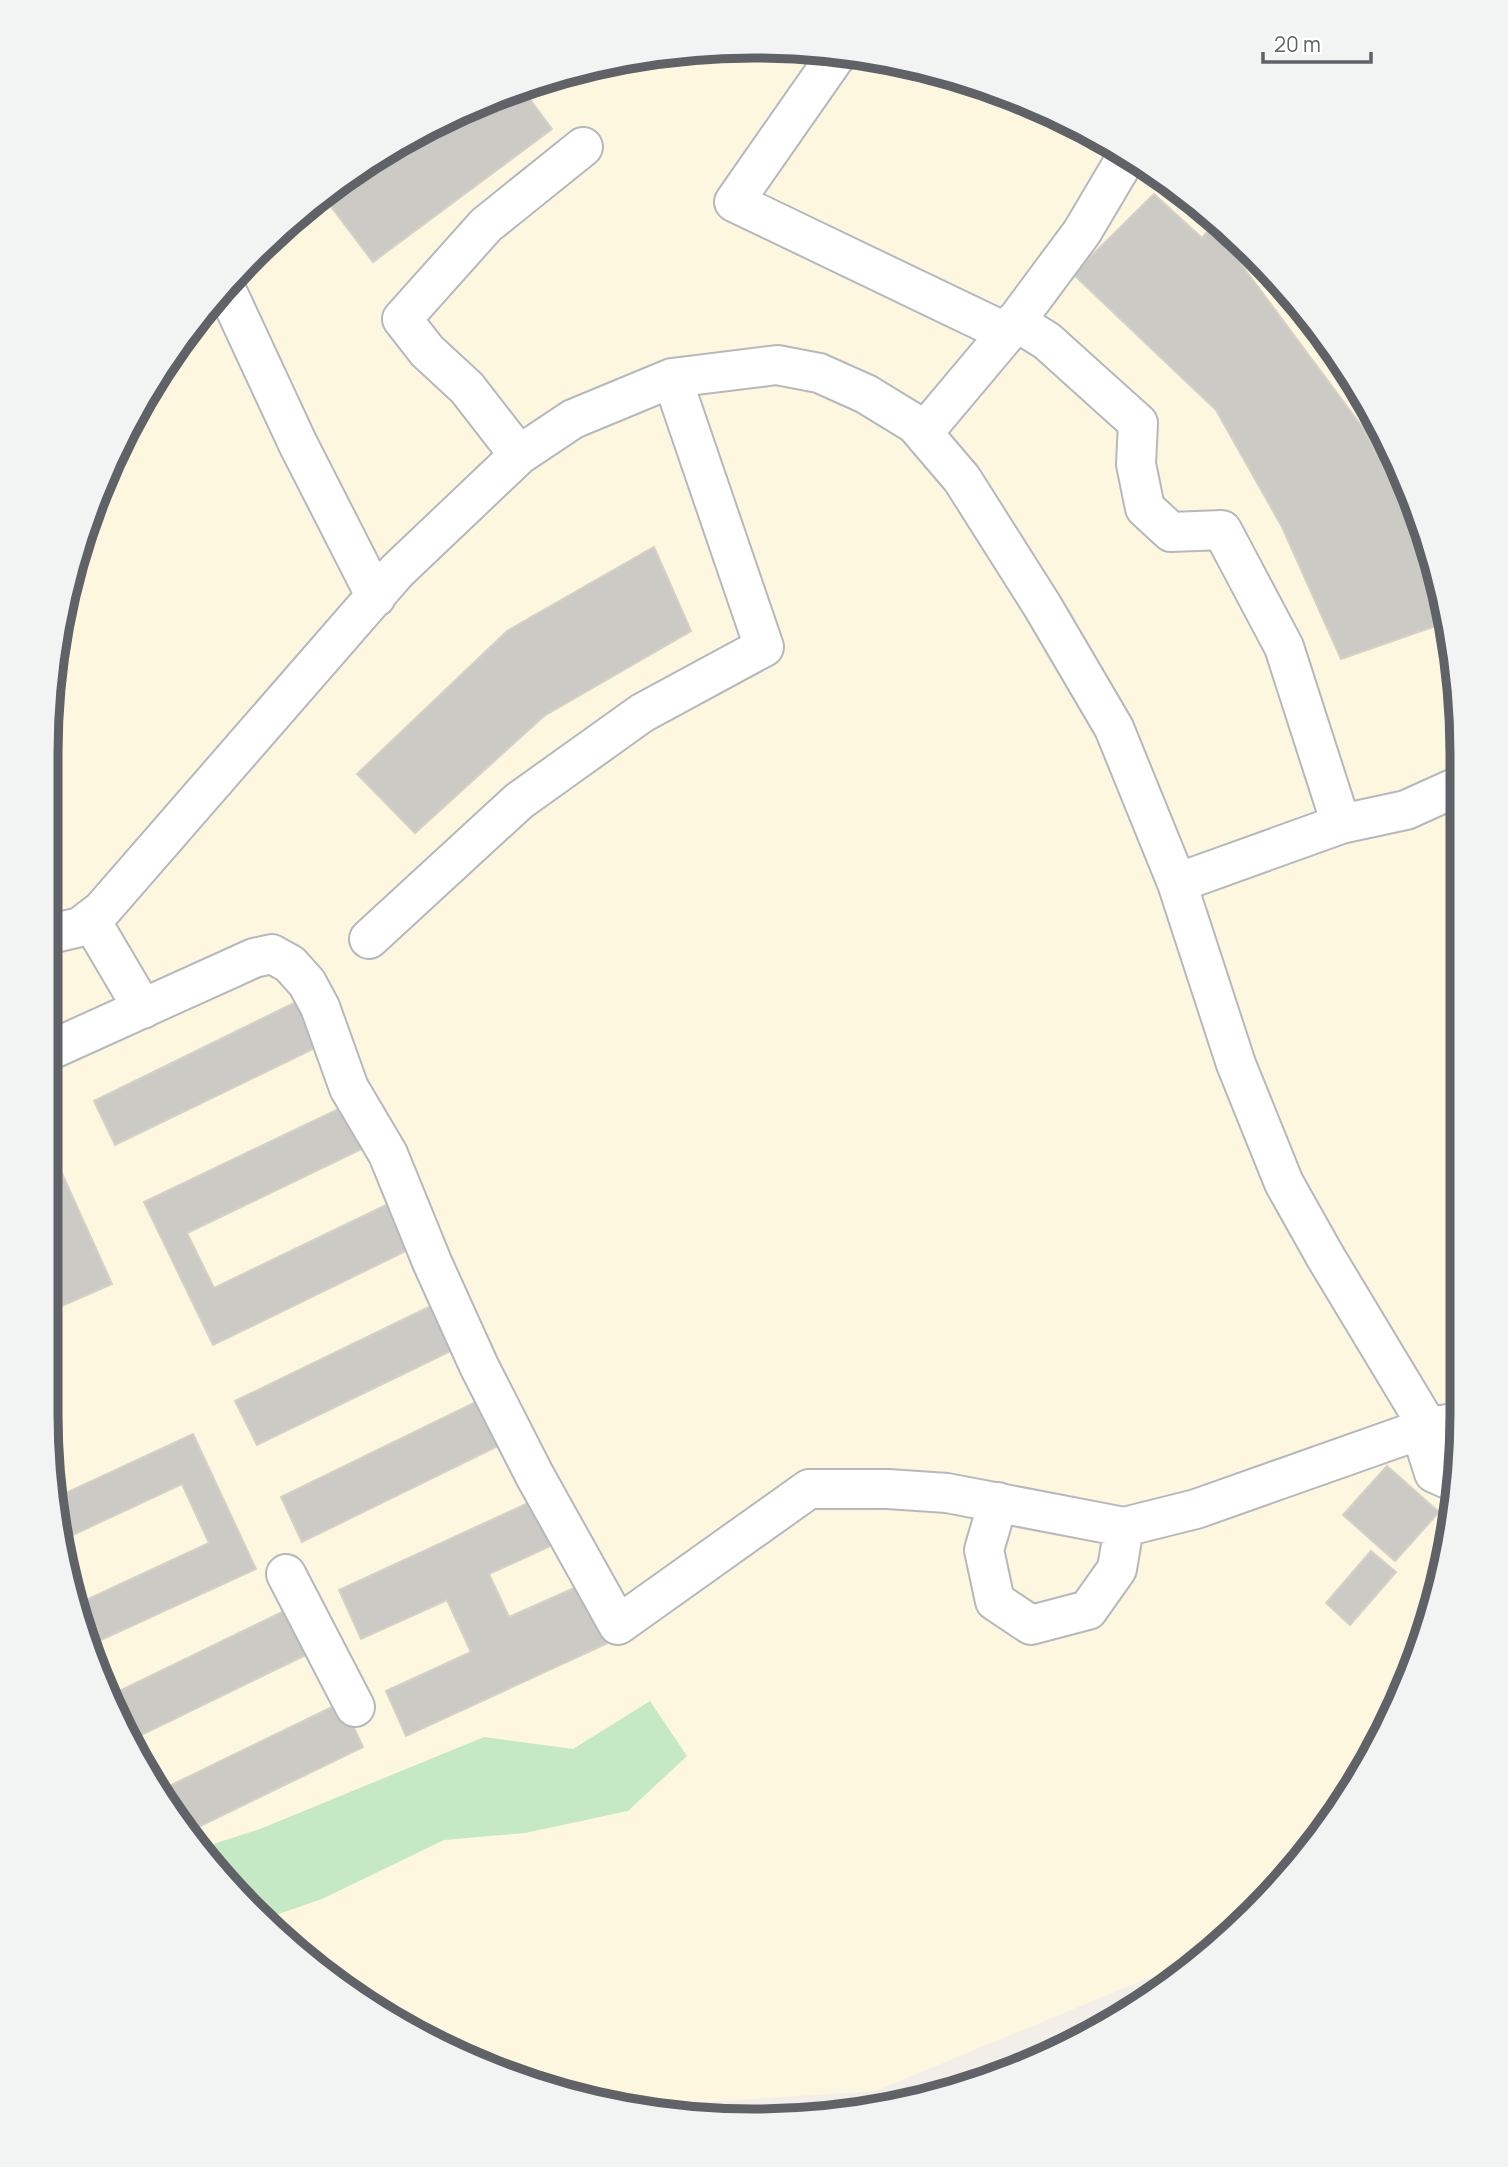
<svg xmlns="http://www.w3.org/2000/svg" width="1508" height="2167" font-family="Manrope,sans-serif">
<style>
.commercial{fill:#fef7e0}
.green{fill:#c5e8c5}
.building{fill:#cccac5;stroke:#d6d1c6;stroke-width:2}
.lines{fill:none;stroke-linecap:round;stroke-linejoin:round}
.minor-casing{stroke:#b5b8bc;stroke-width:42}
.minor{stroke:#fff;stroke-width:38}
.rim{fill:none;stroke:#5f6368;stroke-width:9}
</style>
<rect width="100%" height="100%" fill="#f1efe8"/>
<path class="commercial" d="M800,47l137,23 130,48 118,74 101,95 104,154 48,129 18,91 5,798 -23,137 -48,130 -74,118 -95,101 -10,7 -336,139 -246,16 -147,-40 -83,-41 -112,-80 -122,-140 -47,-80 -48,-129 -24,-184v-659l13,-139 40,-132 42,-84 51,-77 95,-100 112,-81 127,-58 135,-31z"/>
<path class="green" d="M650,1701l37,55 -59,55 -103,22 -81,7 -122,59 -58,20 -63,-71 59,-19 224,-92 89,12z"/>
<path class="building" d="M520,86l32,43 -179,133 -50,-66 76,-55z
M1154,194l48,44 14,-17 32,30 -10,9 125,168 59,114 22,81 -103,36 -59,-132 -66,-117 -143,-136z
M654,547l37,84 -147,85 -129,117 -58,-59 150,-143z
M300,1000l21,45 -206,100 -21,-44z
M353,1102l19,42 -185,89 27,55 174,-84 22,45 -197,96 -69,-143z
M46,1138l66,146 -66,29v-53l11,-5 -11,-26z
M441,1301l22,44 -206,100 -22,-44z
M486,1397l22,44 -206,101 -21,-45z
M193,1434l63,135 -168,77 -15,-40 136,-63 -27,-59 -120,56 -5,-43z
M1387,1466l52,46 -44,49 -52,-46z
M539,1498l20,44 -70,32 20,43 74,-33 27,58 -204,94 -20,-45 85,-39 -24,-52 -86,39 -22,-49z
M1371,1551l25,21 -46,53 -24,-22z
M290,1608l22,44 -185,90 -9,-16 -11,-29z
M342,1702l21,45 -175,85 -23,-26 -8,-14z"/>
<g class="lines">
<defs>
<path id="minor" d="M838,53l-104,149 273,131
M225,287l73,157 78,153
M1015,321l32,20 91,82 -2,41 9,44 26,24 51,-2 62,117 57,177 65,-14 51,-23
M923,433l84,-100 75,-101 45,-76
M519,455l-52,-67 -40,-37 -25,-32 84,-94 97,-78
M1177,883l164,-59
M90,919l53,90
M46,935l34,-8 22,-17 295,-339 122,-116 54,-36 99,-41 105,-13 42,8 47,21 49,30 47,55 81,128 71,121 63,155 59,181 48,119 41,73 103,171 33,-5
M369,939l150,-138 123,-88 122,-66 -92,-269
M55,1048l199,-90 18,-4 18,10 17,19 13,24 29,81 39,66 44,108 47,104 56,110 83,149 191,-136h79l59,4 177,34 72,-18 232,-82 -1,24 7,22 23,10
M998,1502l-14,48 11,51 36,24 57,-15 29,-41 7,-42
M286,1574l69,133"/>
</defs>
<use href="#minor" class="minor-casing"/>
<use href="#minor" class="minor"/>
</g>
<path d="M0 0H1508V2167H0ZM754 58H754A696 696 0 0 1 1450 754V1413A696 696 0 0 1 754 2109H754A696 696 0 0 1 58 1413V754A696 696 0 0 1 754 58Z" fill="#f2f3f3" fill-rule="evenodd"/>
<path class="rim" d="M754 58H754A696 696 0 0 1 1450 754V1413A696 696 0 0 1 754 2109H754A696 696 0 0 1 58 1413V754A696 696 0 0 1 754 58Z"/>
<path d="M1263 52v10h108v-10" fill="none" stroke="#5f6368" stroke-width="3.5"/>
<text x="1274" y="52" font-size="21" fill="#5f6368" stroke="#ffffff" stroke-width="5" paint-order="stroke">20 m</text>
</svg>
